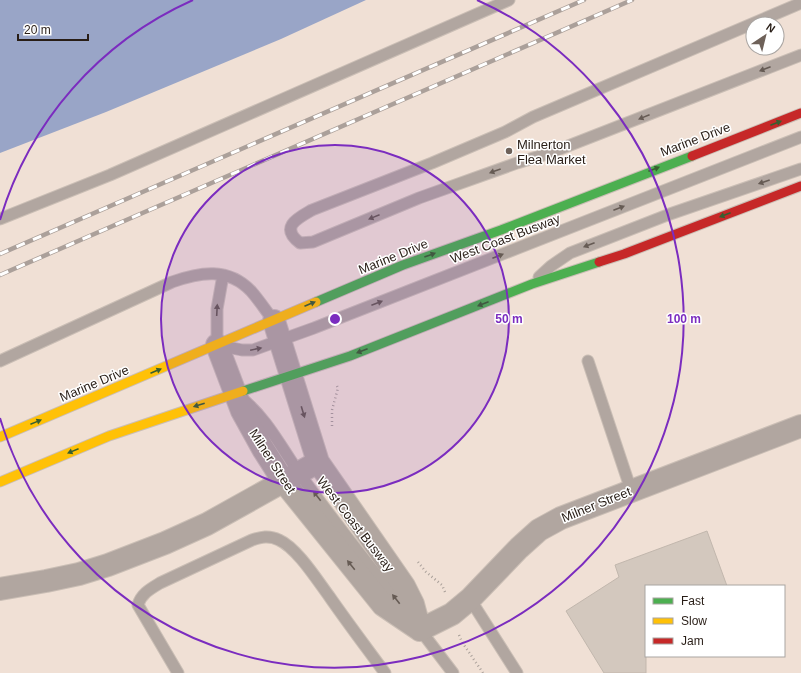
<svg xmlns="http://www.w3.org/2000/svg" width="801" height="673" font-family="Arial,sans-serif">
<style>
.water{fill:#99a5c7}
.building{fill:#d3c8be;stroke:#c2b7ad}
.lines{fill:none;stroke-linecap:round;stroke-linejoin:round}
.lane-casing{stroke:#cabeb5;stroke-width:13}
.street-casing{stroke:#cabeb5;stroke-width:24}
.fast-casing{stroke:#cabeb5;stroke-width:11}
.slow-casing{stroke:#cabeb5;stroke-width:11}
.jam-casing{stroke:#cabeb5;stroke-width:11}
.path{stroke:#aaa09a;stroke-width:2.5;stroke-dasharray:1 3;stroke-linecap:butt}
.lane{stroke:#b1a6a0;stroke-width:11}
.street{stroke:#b1a6a0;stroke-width:22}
.fast{stroke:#4caf50;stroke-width:9}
.slow{stroke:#ffc107;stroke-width:9}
.jam{stroke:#c62828;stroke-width:9}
.rail-casing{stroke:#aba09a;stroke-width:4.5}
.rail{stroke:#fff;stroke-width:3;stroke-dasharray:9;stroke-linecap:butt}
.oneway{fill:#665b54}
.oneway2{fill:#385f30}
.ring{fill:none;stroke:#7b2cbf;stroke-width:2}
.poi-dot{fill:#6e6159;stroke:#fff;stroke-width:1.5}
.labels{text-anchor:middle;stroke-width:3;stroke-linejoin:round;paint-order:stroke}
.street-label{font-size:13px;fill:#281d16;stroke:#fff}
.poi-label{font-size:13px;fill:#281d16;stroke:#fff;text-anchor:start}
.centre{fill:#7b2cbf;stroke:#fff;stroke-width:2}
.ring-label{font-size:12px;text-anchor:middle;font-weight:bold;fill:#7b2cbf;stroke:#fff;stroke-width:3;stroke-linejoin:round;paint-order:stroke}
</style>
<rect width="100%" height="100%" fill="#f0e0d5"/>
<path class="water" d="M0,0h366l-85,39 -175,73 -106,41z"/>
<path class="building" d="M707,531l20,55h-81v87h-42l-38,-62 53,-34 -4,-12z"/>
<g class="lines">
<defs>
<path id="lane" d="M801,3l-268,114 -28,15 -73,31 -120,47c-14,8 -33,17 -12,33l13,-1 106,-44 98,-35 33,-10 251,-98
M0,219l110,-44 399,-175
M223,275l-6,34v36l25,5h11l61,-22 487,-191
M539,277l12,-11 19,-13 100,-39 131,-45
M0,361l172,-79c28,-10 56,-15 79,9 8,9 15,20 23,30
M588,361l43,129
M241,398c25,19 40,49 58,75 34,48 72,94 108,141
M470,599l47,74
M418,627l35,46
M178,673l-40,-68c3,-11 12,-16 22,-22l92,-43c9,-3 17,-5 27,0 18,8 38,40 50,56 18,26 37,51 56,77"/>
<path id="street" d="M274,321l44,141 86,124 9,18 7,26
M217,345l25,66 21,38 21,33 99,123 37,25
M0,589l46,-8 33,-7 29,-9 57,-22 42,-19 111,-62
M420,630l32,-16 18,-15 49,-51 20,-18 22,-12 240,-92"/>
<path id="fast" d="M316,302l87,-37 98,-35 191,-74
M243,391l107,-35 182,-72 67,-22"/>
<path id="slow" d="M0,437l316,-135
M0,482l109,-46 134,-45"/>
<path id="jam" d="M692,156l109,-43
M599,262l25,-8 177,-68"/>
</defs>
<use href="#lane" class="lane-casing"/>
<use href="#street" class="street-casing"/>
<use href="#fast" class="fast-casing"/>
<use href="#slow" class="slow-casing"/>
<use href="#jam" class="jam-casing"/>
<path class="path" d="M332,426v-16l6,-22 -2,-4
M418,562l8,10 16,13 3,7
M459,635l3,7 21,31"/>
<use href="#lane" class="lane"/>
<use href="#street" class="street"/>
<use href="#fast" class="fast"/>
<use href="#slow" class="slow"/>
<use href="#jam" class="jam"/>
<defs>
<path id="rail" d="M0,254l584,-254
M0,275l632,-275"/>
</defs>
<use href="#rail" class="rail-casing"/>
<use href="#rail" class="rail"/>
</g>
<defs><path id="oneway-solid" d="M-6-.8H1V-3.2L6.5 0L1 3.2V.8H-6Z"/></defs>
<g class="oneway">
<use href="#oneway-solid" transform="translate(765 69) rotate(159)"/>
<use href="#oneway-solid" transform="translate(644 117) rotate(158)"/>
<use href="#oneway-solid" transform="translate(495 171) rotate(160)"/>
<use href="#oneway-solid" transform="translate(764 182) rotate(161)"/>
<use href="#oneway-solid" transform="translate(619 208) rotate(-21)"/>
<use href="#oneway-solid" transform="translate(374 217) rotate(158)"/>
<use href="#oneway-solid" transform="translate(589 245) rotate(159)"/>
<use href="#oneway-solid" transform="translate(498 256) rotate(-21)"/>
<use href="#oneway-solid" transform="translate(377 303) rotate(-21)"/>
<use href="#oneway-solid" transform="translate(217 310) rotate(-87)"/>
<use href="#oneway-solid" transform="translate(256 349) rotate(-12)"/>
<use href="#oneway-solid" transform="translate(303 412) rotate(73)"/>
<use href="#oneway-solid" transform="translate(317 496) rotate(-128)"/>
<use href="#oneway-solid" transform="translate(351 565) rotate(-129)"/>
<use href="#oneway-solid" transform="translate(396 599) rotate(-128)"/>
</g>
<g class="oneway2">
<use href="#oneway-solid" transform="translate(776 123) rotate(-21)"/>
<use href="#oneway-solid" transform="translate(654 169) rotate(-21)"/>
<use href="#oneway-solid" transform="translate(725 215) rotate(159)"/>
<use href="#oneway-solid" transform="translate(430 255) rotate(-20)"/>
<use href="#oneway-solid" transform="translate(310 304) rotate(-23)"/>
<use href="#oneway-solid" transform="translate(483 304) rotate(159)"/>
<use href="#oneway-solid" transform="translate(362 351) rotate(159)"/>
<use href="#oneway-solid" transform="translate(156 371) rotate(-23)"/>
<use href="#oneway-solid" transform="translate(199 405) rotate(162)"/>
<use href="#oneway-solid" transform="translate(36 422) rotate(-22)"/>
<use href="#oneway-solid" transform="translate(73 451) rotate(158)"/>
</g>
<circle cx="335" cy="319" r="174" fill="#7b2cbf" fill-opacity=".12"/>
<g class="ring">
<circle cx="335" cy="319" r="174"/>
<path d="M0 220A349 349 0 0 1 193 0M477 0A349 349 0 1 1 0 418"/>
</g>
<circle class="poi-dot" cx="509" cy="151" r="4"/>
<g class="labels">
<g class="street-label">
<text transform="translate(695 139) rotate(-21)" y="5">Marine Drive</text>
<text transform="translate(505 238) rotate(-21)" y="5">West Coast Busway</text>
<text transform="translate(393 256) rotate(-22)" y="5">Marine Drive</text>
<text transform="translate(94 383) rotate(-23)" y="5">Marine Drive</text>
<text transform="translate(273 461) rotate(57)" y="5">Milner Street</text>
<text transform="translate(596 504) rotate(-22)" y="5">Milner Street</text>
<text transform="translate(356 524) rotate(52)" y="5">West Coast Busway</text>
</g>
<g class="poi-label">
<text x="517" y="149">Milnerton<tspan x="517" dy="15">Flea Market</tspan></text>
</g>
</g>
<circle cx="335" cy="319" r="6" class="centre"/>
<g class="ring-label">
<text x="509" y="323">50 m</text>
<text x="684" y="323">100 m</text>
</g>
<rect x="645" y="585" width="140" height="72" fill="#ffffff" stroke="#a9a5a2"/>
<rect x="653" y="598" width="20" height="6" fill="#4caf50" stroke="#a9a5a2"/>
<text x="681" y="605" font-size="12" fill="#281d16">Fast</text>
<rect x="653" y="618" width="20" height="6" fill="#ffc107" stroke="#a9a5a2"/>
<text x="681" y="625" font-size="12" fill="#281d16">Slow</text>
<rect x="653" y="638" width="20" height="6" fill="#c62828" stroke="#a9a5a2"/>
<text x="681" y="645" font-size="12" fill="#281d16">Jam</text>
<g transform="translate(765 36) rotate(35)"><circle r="19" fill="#ffffff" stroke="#a9a5a2"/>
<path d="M0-3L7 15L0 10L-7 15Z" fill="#6e6159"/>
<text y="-6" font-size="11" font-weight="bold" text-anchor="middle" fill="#281d16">N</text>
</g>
<path d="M18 34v6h70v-6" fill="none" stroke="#281d16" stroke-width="2"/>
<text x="24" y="34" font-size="12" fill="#281d16" stroke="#ffffff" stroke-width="3" paint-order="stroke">20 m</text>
</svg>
